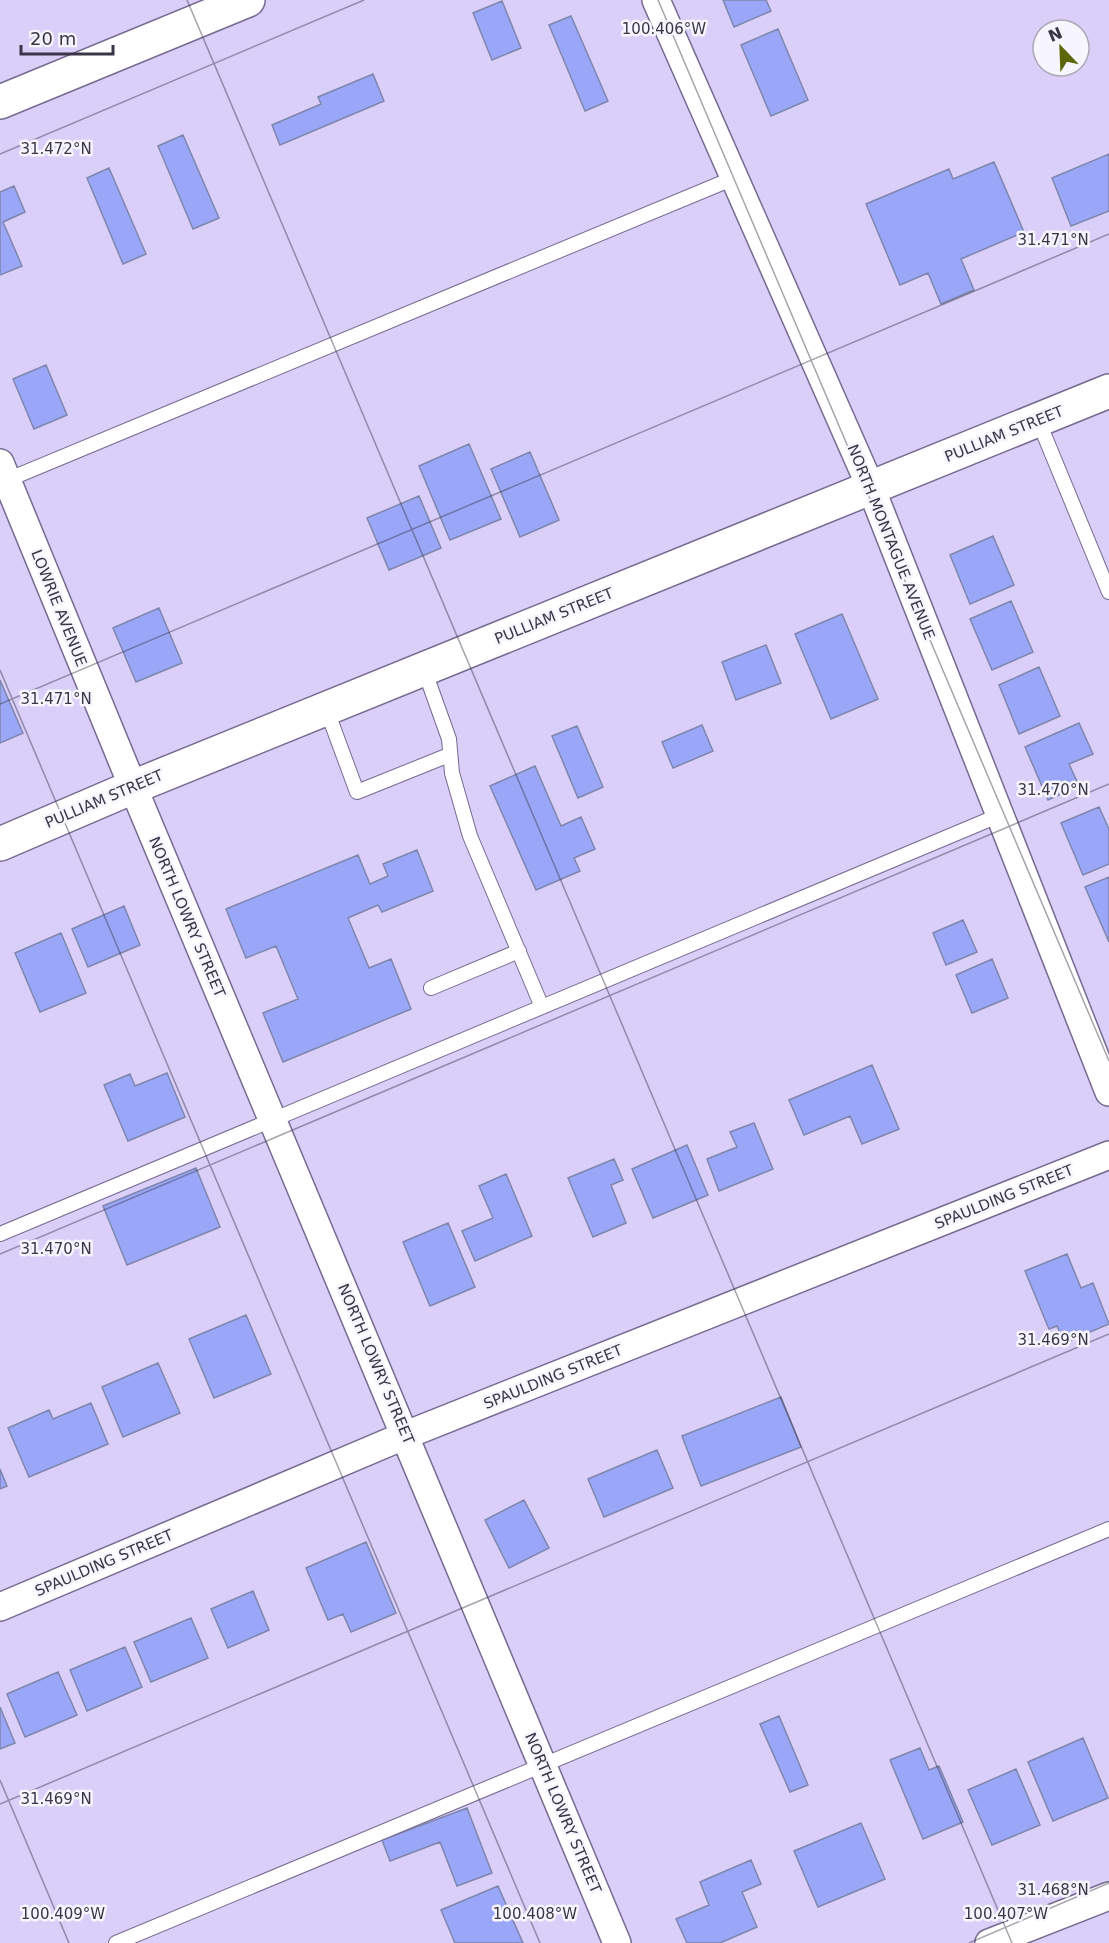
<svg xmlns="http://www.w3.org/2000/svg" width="1109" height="1943" font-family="'DejaVu Sans',sans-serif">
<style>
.building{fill:#9aa7f9;stroke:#7f86ac;stroke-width:1.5}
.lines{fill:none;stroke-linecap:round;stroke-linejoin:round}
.lane-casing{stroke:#756b90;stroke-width:16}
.street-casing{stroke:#756b90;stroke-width:30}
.secondary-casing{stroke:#756b90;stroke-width:36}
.lane{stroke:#fff;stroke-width:14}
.street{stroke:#fff;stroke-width:27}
.secondary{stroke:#fff;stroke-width:33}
.ticks{fill:none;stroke:#3a3647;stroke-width:1.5;stroke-opacity:0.45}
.labels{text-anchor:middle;stroke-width:5;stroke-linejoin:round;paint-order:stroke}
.street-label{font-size:15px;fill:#3a3647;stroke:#f7f5fe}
.ticks-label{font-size:15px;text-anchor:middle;fill:#3a3647;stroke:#f7f5fe;stroke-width:5;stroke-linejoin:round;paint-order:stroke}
</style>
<rect width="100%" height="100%" fill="#d9cff9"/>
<path class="building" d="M723,0h43l5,11 -37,16z
M502,1l19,47 -29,12 -19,-47z
M571,16l37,85 -23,10 -36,-86z
M778,29l30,71 -37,16 -30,-71z
M373,74l11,27 -104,44 -8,-20 49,-21 -3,-7z
M183,135l36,83 -26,11 -35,-83z
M1109,154v57l-38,15 -19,-48z
M994,162l30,70 -63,27 13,31 -33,14 -13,-31 -28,12 -34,-81 83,-35 4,10z
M109,168l37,86 -23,10 -36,-86z
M14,186l11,26 -22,10 19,44 -22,9v-83z
M46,365l21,50 -33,14 -21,-50z
M469,444l32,75 -51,21 -31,-74z
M530,452l29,68 -39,17 -29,-68z
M419,496l22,52 -52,22 -22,-52z
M993,536l21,49 -44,19 -20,-49z
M1011,601l22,51 -41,18 -22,-51z
M159,608l23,55 -46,19 -23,-54z
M842,614l36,85 -47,20 -36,-85z
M766,645l15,38 -45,17 -14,-38z
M1039,667l21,49 -41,18 -20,-49z
M0,680l23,53 -23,10z
M1079,723l14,31 -24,10 10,22 -31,14 -23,-53z
M702,725l11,26 -40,17 -11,-26z
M577,726l26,61 -25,11 -26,-62z
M535,766l26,60 20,-9 14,32 -21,9 6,13 -44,19 -46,-104z
M1099,807l10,22v35l-26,11 -22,-52z
M417,850l16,41 -51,21 -4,-7 -30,13 21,50 22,-9 20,50 -128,53 -20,-49 35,-14 -22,-53 -30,12 -20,-49 132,-54 12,29 18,-8 -5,-12z
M1109,877v65l-24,-55z
M124,906l16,39 -52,22 -16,-38z
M963,920l14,32 -31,13 -13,-32z
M61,933l25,60 -46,19 -25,-59z
M992,959l16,39 -36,15 -16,-38z
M872,1065l27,64 -37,15 -12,-28 -46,19 -15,-35z
M167,1073l18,44 -57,24 -24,-56 26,-11 5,12z
M754,1123l19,46 -54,22 -12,-32 30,-12 -7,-15z
M687,1145l21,50 -55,23 -21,-49z
M614,1159l9,21 -12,5 15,38 -33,14 -25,-59z
M196,1168l24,59 -93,38 -24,-59z
M506,1174l26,62 -57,25 -13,-30 31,-13 -14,-32z
M448,1223l27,64 -45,19 -27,-64z
M1067,1254l14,34 12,-5 16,41 -45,19 -7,-17 -8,3 -24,-58z
M246,1315l25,59 -57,24 -25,-59z
M158,1363l22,50 -57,24 -21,-50z
M781,1397l20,50 -100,39 -19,-50z
M91,1403l17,41 -79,33 -21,-49 41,-18 4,9z
M657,1450l16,38 -69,29 -16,-38z
M0,1469l7,17 -7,3z
M524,1500l25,48 -40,20 -24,-48z
M366,1542l30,71 -45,19 -8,-18 -15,6 -22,-52z
M253,1591l16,39 -41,18 -17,-39z
M191,1618l17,40 -57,24 -17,-40z
M125,1647l17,40 -55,24 -17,-41z
M58,1672l19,43 -52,22 -18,-43z
M0,1707l15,36 -15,6z
M779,1716l29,69 -18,7 -30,-68z
M1083,1738l25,60 -55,23 -25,-59z
M920,1748l9,22 10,-4 24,56 -40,17 -33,-79z
M1016,1769l24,56 -48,20 -24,-55z
M467,1808l25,65 -35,13 -17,-44 -50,19 -8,-21z
M861,1823l24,56 -67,28 -24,-56z
M751,1860l10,24 -19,8 15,35 -37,16h-33l-11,-24 33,-14 -9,-23z
M498,1886l25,57h-68l-14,-33z"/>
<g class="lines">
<defs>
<path id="lane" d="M1038,420l71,172
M2,482l732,-304
M424,669l25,70 3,34 18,63 72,171
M326,708l31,84 92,-37
M431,988l88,-37
M0,1234l1000,-419
M116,1943l993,-414"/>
<path id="street" d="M656,0l215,488 238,604
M0,463l133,324 484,1156
M0,1607l406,-172 703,-280
M989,1943l120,-47"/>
<path id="secondary" d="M0,102l248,-102
M0,844l133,-57 976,-396"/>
</defs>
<use href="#lane" class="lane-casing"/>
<use href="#street" class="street-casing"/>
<use href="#secondary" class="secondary-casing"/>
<use href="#lane" class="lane"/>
<use href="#street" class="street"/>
<use href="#secondary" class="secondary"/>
</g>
<path class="ticks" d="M187,0l825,1943M658,0l451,1061M0,154l364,-154M0,670l540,1273M0,704l1109,-470M0,1254l1109,-470M0,1780l69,163M0,1804l1109,-470M969,1943l140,-60"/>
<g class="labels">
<g class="street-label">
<text transform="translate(1004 434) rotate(-22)" y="5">PULLIAM STREET</text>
<text transform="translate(891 542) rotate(68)" y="5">NORTH MONTAGUE AVENUE</text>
<text transform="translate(59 608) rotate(68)" y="5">LOWRIE AVENUE</text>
<text transform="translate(554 616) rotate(-22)" y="5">PULLIAM STREET</text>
<text transform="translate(104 799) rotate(-23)" y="5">PULLIAM STREET</text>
<text transform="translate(187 917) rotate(67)" y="5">NORTH LOWRY STREET</text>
<text transform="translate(1004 1197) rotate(-22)" y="5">SPAULDING STREET</text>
<text transform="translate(376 1364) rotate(67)" y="5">NORTH LOWRY STREET</text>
<text transform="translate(553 1377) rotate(-22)" y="5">SPAULDING STREET</text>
<text transform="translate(104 1563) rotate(-23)" y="5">SPAULDING STREET</text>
<text transform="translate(563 1813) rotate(67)" y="5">NORTH LOWRY STREET</text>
</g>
</g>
<g class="ticks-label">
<text x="664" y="34">100.406°W</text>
<text x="56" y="154">31.472°N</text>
<text x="1053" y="245">31.471°N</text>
<text x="56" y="704">31.471°N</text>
<text x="1053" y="795">31.470°N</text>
<text x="56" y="1254">31.470°N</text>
<text x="1053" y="1345">31.469°N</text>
<text x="56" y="1804">31.469°N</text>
<text x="1053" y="1895">31.468°N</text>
<text x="63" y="1919">100.409°W</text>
<text x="535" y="1919">100.408°W</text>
<text x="1006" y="1919">100.407°W</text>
</g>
<g transform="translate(1061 48) rotate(337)"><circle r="28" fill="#f7f5fe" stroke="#aba9b5" stroke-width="1.5"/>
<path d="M0-4.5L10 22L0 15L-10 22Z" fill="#5c6709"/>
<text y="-9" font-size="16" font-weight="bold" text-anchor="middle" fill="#3a3647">N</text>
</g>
<path d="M21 45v9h92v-9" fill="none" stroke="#3a3647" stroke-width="3"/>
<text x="30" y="45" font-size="18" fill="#3a3647" stroke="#f7f5fe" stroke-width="4.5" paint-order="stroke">20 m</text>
</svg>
